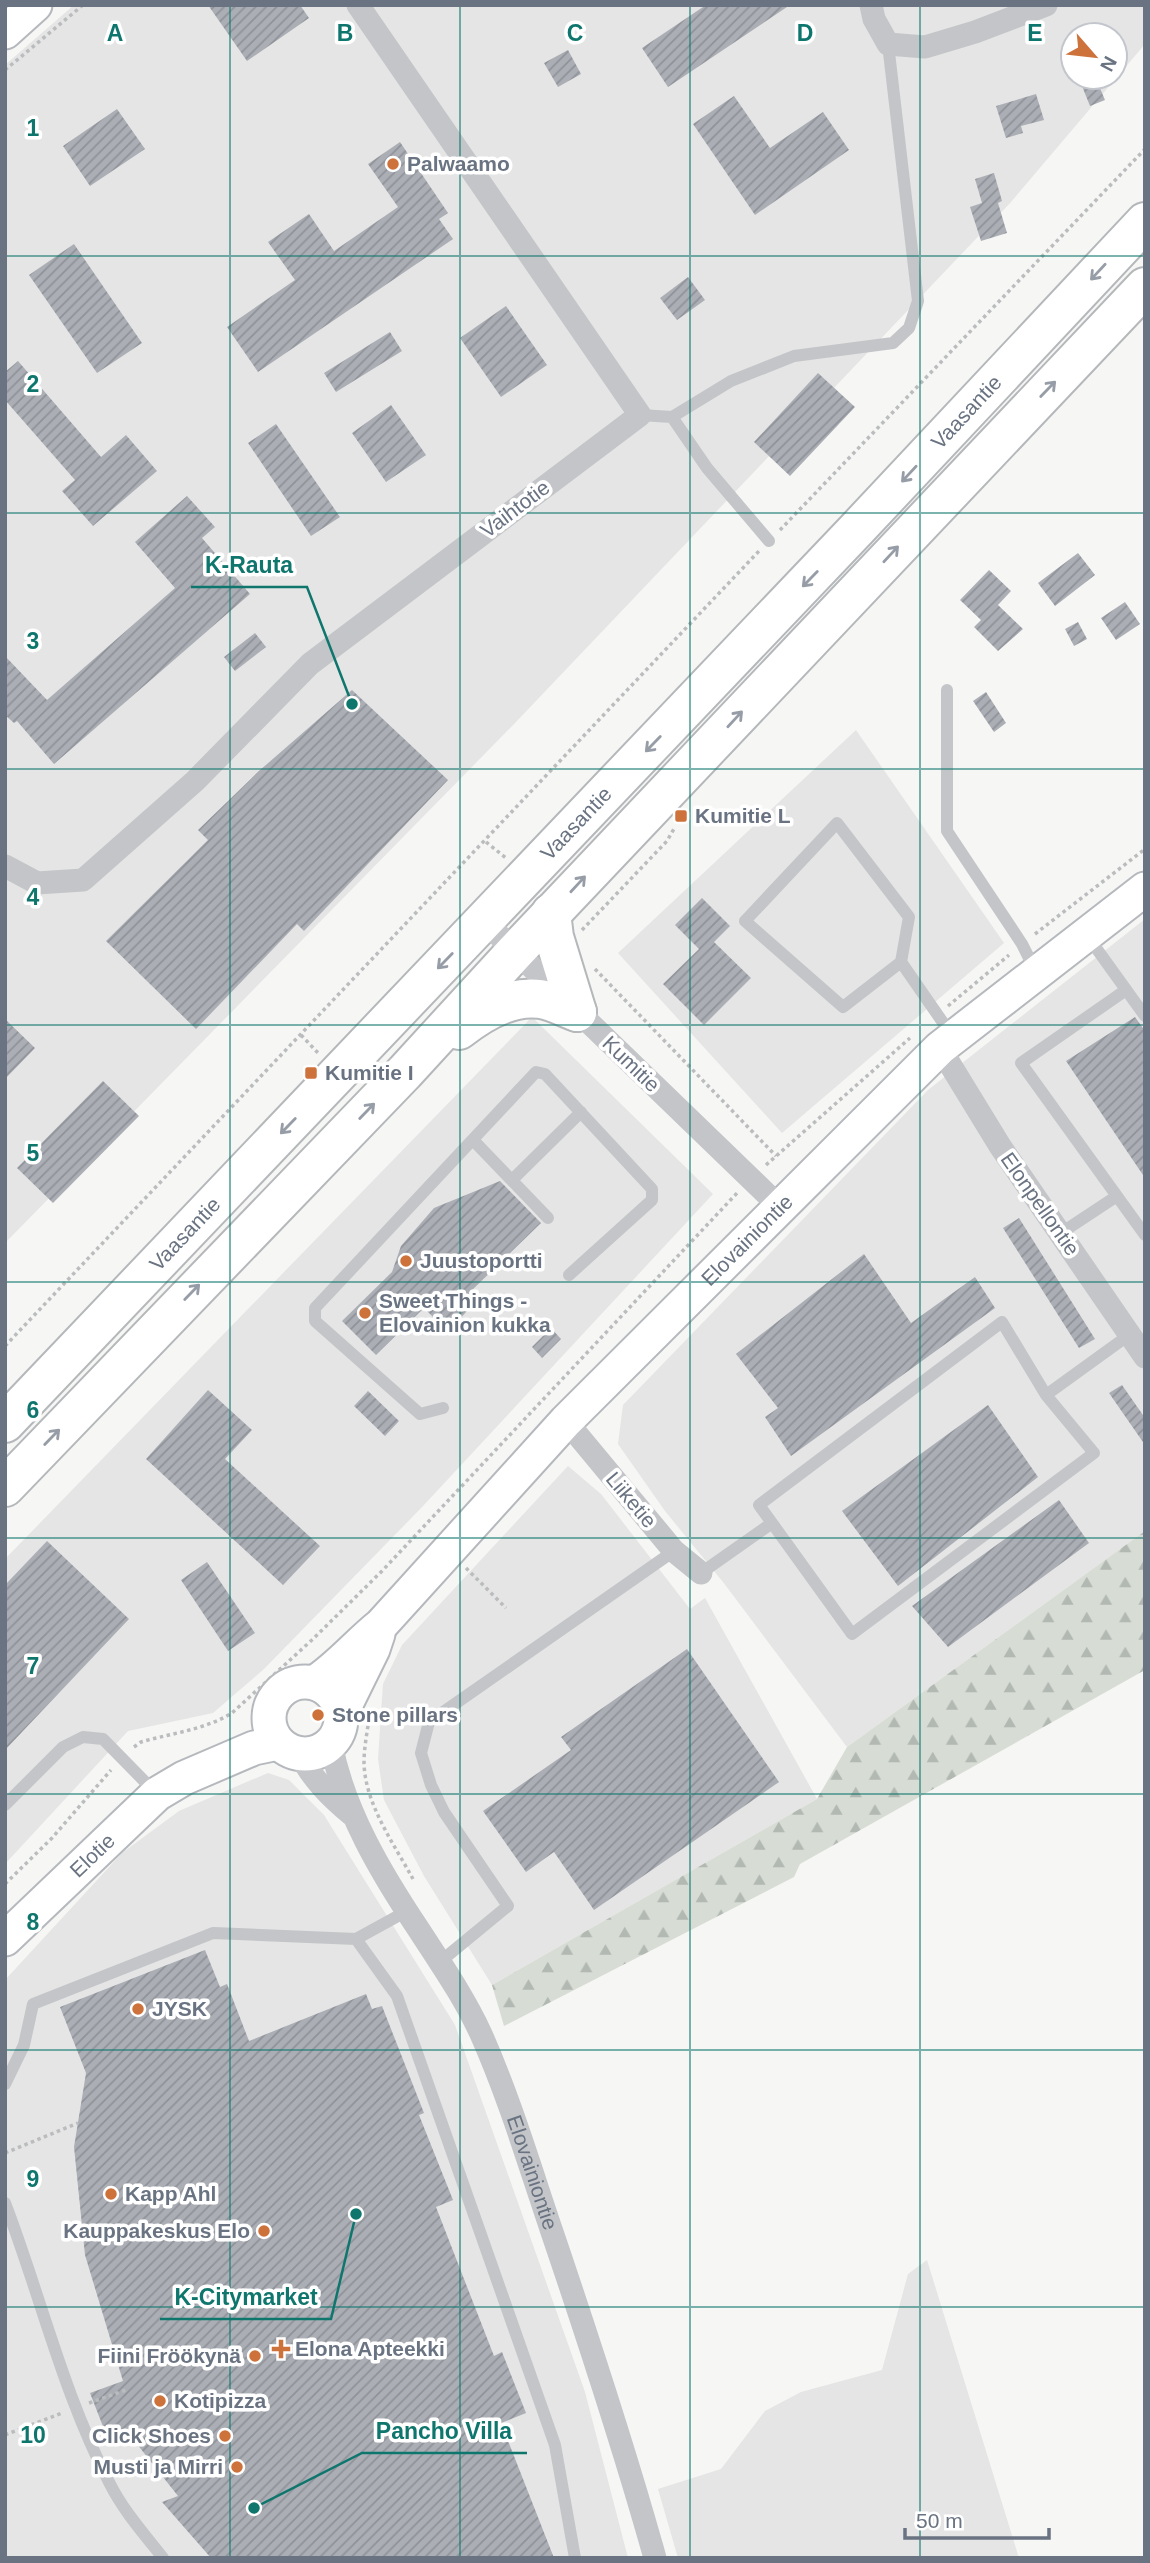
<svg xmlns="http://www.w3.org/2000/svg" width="1150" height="2563" font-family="Helvetica,sans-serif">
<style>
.built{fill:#e4e5e4;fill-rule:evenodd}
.forest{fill:url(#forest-firs)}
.building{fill:url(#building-hatch)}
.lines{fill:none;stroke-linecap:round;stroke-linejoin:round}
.secondary-casing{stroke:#b5b8bd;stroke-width:37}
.highway-casing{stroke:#b5b8bb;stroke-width:42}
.path{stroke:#babcbe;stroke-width:3.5;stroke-dasharray:3.5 3.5;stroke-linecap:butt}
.lane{stroke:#c3c5c8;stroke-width:12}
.street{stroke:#c3c5c8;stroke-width:23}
.secondary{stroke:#fff;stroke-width:33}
.highway{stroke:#fff;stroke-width:38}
.oneway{stroke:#969da7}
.grid{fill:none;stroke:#0f766e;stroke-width:2;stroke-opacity:0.55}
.poi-dot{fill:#ce723c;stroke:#fff;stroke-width:2.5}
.labels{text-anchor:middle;stroke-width:7;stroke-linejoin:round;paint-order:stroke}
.poi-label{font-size:21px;font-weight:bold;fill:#697381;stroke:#fff;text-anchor:start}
.street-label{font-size:21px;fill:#697381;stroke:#fff}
.grid-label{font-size:23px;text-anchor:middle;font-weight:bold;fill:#0f766e;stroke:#fff;stroke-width:7;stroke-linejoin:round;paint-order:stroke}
.leader{fill:none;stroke:#0f766e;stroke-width:2.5}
.callout-dot{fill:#0f766e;stroke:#fff;stroke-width:2.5}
.callout-label{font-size:23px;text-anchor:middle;font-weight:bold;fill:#0f766e;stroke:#fff;stroke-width:7;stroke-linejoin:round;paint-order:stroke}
</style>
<defs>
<pattern id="forest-firs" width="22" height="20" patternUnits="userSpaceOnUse" patternTransform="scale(1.75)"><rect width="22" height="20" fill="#d7ddd5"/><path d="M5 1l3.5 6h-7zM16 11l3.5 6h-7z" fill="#b2b8b2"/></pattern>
<pattern id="building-hatch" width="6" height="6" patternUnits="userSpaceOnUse" patternTransform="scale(1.75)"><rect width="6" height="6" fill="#abafb5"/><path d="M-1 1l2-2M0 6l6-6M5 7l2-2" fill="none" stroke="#8f9399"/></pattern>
</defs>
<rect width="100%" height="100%" fill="#f6f6f4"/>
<path class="built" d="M74,5h1071v39l-134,158 -496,521 -510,520v-1178zM1073,35h42v42h-42z
M856,730l148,213 -222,190 -164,-180z
M1145,919v612l-298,216 -124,-165 -58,-71 -47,-67 5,-39 305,-315z
M532,1017l181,177 -290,312 -159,163 -51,44 -85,18 -123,133v-305z
M568,1466l33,28 89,115 15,-11 112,201 -325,186 -68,-109 -40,-76 -6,-41 5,-75 19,-39z
M268,1773l21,7 35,35 131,210 130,367 43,166h-623v-578l117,-127 57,-42z
M927,2260l92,298h-341l-20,-69 63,-20 44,-58 36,-19 81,-22 26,-96z"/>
<path class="forest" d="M1145,1531v139l-345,194 -6,13 -290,149 -12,-41 325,-186 30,-52z"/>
<path class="building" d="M208,5h92l9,13 -62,43z
M706,5h84l-122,82 -26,-39z
M568,50l13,24 -23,13 -14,-24z
M1097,81l8,19 -15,6 -8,-20z
M1036,94l8,26 -23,6 2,7 -17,5 -10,-32z
M734,96l36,52 53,-36 26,38 -94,65 -62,-91z
M117,109l28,40 -55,37 -27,-40z
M400,142l48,71 -9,6 14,20 -195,133 -31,-45 68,-47 -27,-38 41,-28 25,37 64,-44 -30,-43z
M994,173l8,28 -4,2 9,30 -26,8 -11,-34 12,-4 -7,-24z
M74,244l68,99 -45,30 -68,-98z
M688,277l17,23 -28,20 -17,-22z
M506,306l41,59 -46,32 -41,-59z
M390,332l12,19 -66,41 -12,-19z
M18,361l83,96 25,-22 31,36 -64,55 -31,-35 13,-11 -70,-80v-28z
M818,373l37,34 -65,69 -36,-34z
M391,405l35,50 -40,27 -34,-49z
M276,424l64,93 -29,19 -63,-93z
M187,496l28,31 -13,11 48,56 -196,170 -37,-43 -3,2 -9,-8v-59l42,44 128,-112 -40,-46z
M1078,553l17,22 -40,31 -17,-23z
M989,570l22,21 -13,14 25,24 -25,22 -24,-24 7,-7 -21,-20z
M1125,602l15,22 -24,16 -15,-22z
M1078,622l9,17 -13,7 -9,-17z
M255,633l11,14 -31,24 -11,-14z
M352,690l96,90 -144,151 -7,-7 -101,105 -90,-88 102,-101 -10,-10 61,-59z
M986,692l20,31 -12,9 -21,-31z
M702,898l28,28 -16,16 37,36 -47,47 -41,-41 36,-35 -24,-24z
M1135,1017l10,14v147l-79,-117z
M5,1019l30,29 -30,31z
M103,1081l36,35 -86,87 -36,-35z
M500,1181l41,42 -72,70 8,7 -29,32 -24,-24 -48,47 -34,-34 50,-49 9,-26 33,-38z
M1019,1218l76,121 -16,9 -76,-120z
M864,1254l47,69 64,-46 20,31 -204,148 -26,-39 13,-9 -42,-54z
M551,1328l10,11 -19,19 -10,-11z
M1122,1385l23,33v27l-36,-52z
M208,1390l44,40 -27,29 95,87 -37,39 -137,-126z
M368,1391l31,30 -14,15 -31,-30z
M988,1405l50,72 -140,109 -56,-75z
M1059,1500l30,43 -141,104 -36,-41z
M47,1541l82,78 -124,131v-165z
M207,1562l48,71 -27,18 -47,-71z
M687,1649l92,133 -185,128 -40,-58 -28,20 -43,-61 88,-61 -10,-13z
M205,1950l15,37 7,-3 22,57 117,-47 6,15 10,-3 42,107 -5,2 34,85 -17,7 58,149 8,-4 24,61 -25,10 53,135h-343l-49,-56 16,-6 -49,-62 -20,8 -19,-49 33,-12 -38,-126 -11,-108 12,-74 -26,-66z"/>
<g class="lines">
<defs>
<g id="secondary">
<path d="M5,32l30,-27"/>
<circle cx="305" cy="1718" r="36"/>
<path id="s2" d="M314,1683c25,-16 44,-40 67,-58l185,-204 374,-373 205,-159"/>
<path d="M341,1714l32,-65 5,-15"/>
<path id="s3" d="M5,1939l152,-145 27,-16 70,-30 24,-5"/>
</g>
<g id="highway">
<path d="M551,913l3,24 23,75"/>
<path d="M459,1030c23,-18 51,-35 81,-31 13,2 26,9 37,13"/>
<path id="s4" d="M5,1423l852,-894 288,-307"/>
<path d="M5,1487l400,-415 110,-120 630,-665"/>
</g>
</defs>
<use href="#secondary" class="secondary-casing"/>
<use href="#highway" class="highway-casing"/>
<path class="path" d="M5,70l78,-65
M780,530l365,-381
M486,842l20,16
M582,930l85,-89 8,-14
M1035,934l110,-85
M595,969l181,187
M948,1006l61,-51
M301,1035l19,20
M766,1165l144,-127
M5,1346l755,-796
M466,1568l40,40
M369,1719c-2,14 -5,29 -5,44 1,41 30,81 49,116
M134,1747l7,-5c31,-9 63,-12 91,-29l81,-74 69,-68 356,-379
M5,1884l47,-46 59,-68
M5,2153l73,-30
M89,2403l37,-13
M5,2435l57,-22"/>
<path class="lane" d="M640,415l32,2 59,-36 63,-25 99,-13 16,-15 9,-27 -30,-257
M672,417l35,51 62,73
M947,690v141l75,113 14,28
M1086,934l59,82
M901,962l-58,45 -98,-86 92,-98 72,94 -8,45 52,75
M1126,990l-105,73 124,172
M473,1140l75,78
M512,1180l69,-68
M1061,1233l56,-37
M1046,1395l48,58 -242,181 -93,-129 243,-183 44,73 83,-60
M443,1408l-23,6 -105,-93v-13l221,-236 9,2 107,115v11l-83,75
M701,1573l71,-50
M5,1805l58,-58 20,-10 20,2 54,55
M356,1939l51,-28
M441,1961l67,-55 -64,-94 -13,-27 -10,-32 8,-31 245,-171
M5,2084l19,-39 9,-41 180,-71 143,6 41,57 158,449 20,113
M5,2203c36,94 58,191 105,281 13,26 34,50 53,74"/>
<g class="street">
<path d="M871,5l3,14 14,25 37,3 50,-15 71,-27"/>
<path d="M5,866l32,17 46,-3 112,-99 115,-117 330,-249 -282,-410"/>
<path d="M483,920l297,287"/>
<path d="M940,1048l60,98 145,211"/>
<path d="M566,1421l108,130 27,22"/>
<path id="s1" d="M331,1744c13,67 50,129 88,186 22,34 45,67 62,104 28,63 48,130 70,195 37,109 73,218 104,329"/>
<path d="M299,1754c14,25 30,42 52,60"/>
</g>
<use href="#secondary" class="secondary"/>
<use href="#highway" class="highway"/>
</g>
<defs><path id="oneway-shaft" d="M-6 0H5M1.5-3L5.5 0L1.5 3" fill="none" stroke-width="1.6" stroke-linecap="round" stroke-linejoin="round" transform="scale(1.75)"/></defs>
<g class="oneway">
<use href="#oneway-shaft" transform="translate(1098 272) rotate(133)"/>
<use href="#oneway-shaft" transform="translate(1048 389) rotate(-46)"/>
<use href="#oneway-shaft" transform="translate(909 474) rotate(133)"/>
<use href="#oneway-shaft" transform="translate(891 554) rotate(-47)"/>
<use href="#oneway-shaft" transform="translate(810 579) rotate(134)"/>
<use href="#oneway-shaft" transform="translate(735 719) rotate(-47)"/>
<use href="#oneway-shaft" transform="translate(653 744) rotate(134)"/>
<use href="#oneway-shaft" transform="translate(578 884) rotate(-47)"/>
<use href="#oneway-shaft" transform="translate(445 961) rotate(134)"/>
<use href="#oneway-shaft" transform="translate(367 1111) rotate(-46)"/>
<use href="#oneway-shaft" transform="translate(288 1126) rotate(134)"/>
<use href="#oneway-shaft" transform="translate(192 1292) rotate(-46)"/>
<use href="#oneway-shaft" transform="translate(52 1437) rotate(-46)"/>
</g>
<path class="grid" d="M230,5v2553M460,5v2553M690,5v2553M920,5v2553M5,256h1140M5,513h1140M5,769h1140M5,1025h1140M5,1282h1140M5,1538h1140M5,1794h1140M5,2050h1140M5,2307h1140"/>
<g class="poi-dot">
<circle cx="393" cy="164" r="7"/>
<rect x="674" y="809" width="14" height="14" rx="3.5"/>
<rect x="304" y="1066" width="14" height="14" rx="3.5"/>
<circle cx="406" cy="1261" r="7"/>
<circle cx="365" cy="1313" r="7"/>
<circle cx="318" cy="1715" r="7"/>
<circle cx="138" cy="2009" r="7"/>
<circle cx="111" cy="2194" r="7"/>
<circle cx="264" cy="2231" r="7"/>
<path d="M277.5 2338.5h7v7h7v7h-7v7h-7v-7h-7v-7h7z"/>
<circle cx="255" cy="2356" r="7"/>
<circle cx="160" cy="2401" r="7"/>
<circle cx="225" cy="2436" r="7"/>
<circle cx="237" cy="2467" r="7"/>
</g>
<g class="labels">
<g class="poi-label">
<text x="407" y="171">Palwaamo</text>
<text x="695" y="823">Kumitie L</text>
<text x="325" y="1080">Kumitie I</text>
<text x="420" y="1268">Juustoportti</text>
<text x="379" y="1308">Sweet Things -<tspan x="379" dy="24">Elovainion kukka</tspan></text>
<text x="332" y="1722">Stone pillars</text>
<text x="152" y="2016">JYSK</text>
<text x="125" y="2201">Kapp Ahl</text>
<text x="250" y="2238" text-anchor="end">Kauppakeskus Elo</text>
<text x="295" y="2356">Elona Apteekki</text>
<text x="241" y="2363" text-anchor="end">Fiini Fröökynä</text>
<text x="174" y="2408">Kotipizza</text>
<text x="211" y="2443" text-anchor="end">Click Shoes</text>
<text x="223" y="2474" text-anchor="end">Musti ja Mirri</text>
</g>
<g class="street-label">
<text dy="7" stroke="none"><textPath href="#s4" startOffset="1395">Vaasantie</textPath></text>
<text transform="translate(515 509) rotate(-37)" y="7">Vaihtotie</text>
<text dy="7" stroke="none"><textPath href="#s4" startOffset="828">Vaasantie</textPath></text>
<text transform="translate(631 1064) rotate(44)" y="7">Kumitie</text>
<text transform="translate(1040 1204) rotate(55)" y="7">Elonpellontie</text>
<text dy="7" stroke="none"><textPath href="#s4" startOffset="261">Vaasantie</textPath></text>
<text dy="7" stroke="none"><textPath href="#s2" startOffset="620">Elovainiontie</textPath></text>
<text transform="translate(631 1500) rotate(50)" y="7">Liiketie</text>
<text dy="7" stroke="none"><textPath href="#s3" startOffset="121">Elotie</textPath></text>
<text dy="7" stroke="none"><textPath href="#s1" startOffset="476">Elovainiontie</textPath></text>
</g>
</g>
<g class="grid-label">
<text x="115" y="41">A</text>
<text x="345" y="41">B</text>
<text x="575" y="41">C</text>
<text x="805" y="41">D</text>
<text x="1035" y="41">E</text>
<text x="33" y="136">1</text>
<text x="33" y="392">2</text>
<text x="33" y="649">3</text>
<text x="33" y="905">4</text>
<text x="33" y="1161">5</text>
<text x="33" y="1418">6</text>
<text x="33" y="1674">7</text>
<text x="33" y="1930">8</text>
<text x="33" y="2187">9</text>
<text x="33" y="2443">10</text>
</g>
<path class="leader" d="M352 704L307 587H191M356 2214L331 2319H160M254 2508L362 2453H527"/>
<g class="callout-dot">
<circle cx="352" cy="704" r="7"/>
<circle cx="356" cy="2214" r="7"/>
<circle cx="254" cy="2508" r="7"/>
</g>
<g class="callout-label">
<text x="249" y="573">K-Rauta</text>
<text x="246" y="2305">K-Citymarket</text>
<text x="444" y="2439">Pancho Villa</text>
</g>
<rect width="1150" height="2563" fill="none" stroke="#697381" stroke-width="14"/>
<g transform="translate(1094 56) rotate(118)"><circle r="33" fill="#ffffff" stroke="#c3c7cd" stroke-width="2"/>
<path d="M0-5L12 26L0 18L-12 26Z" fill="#ce723c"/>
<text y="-10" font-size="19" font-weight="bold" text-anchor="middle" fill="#697381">N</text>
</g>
<path d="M905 2528v10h144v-10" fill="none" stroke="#697381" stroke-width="3.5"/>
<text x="916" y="2528" font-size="21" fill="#697381" stroke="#ffffff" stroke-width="5" paint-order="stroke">50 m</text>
</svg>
